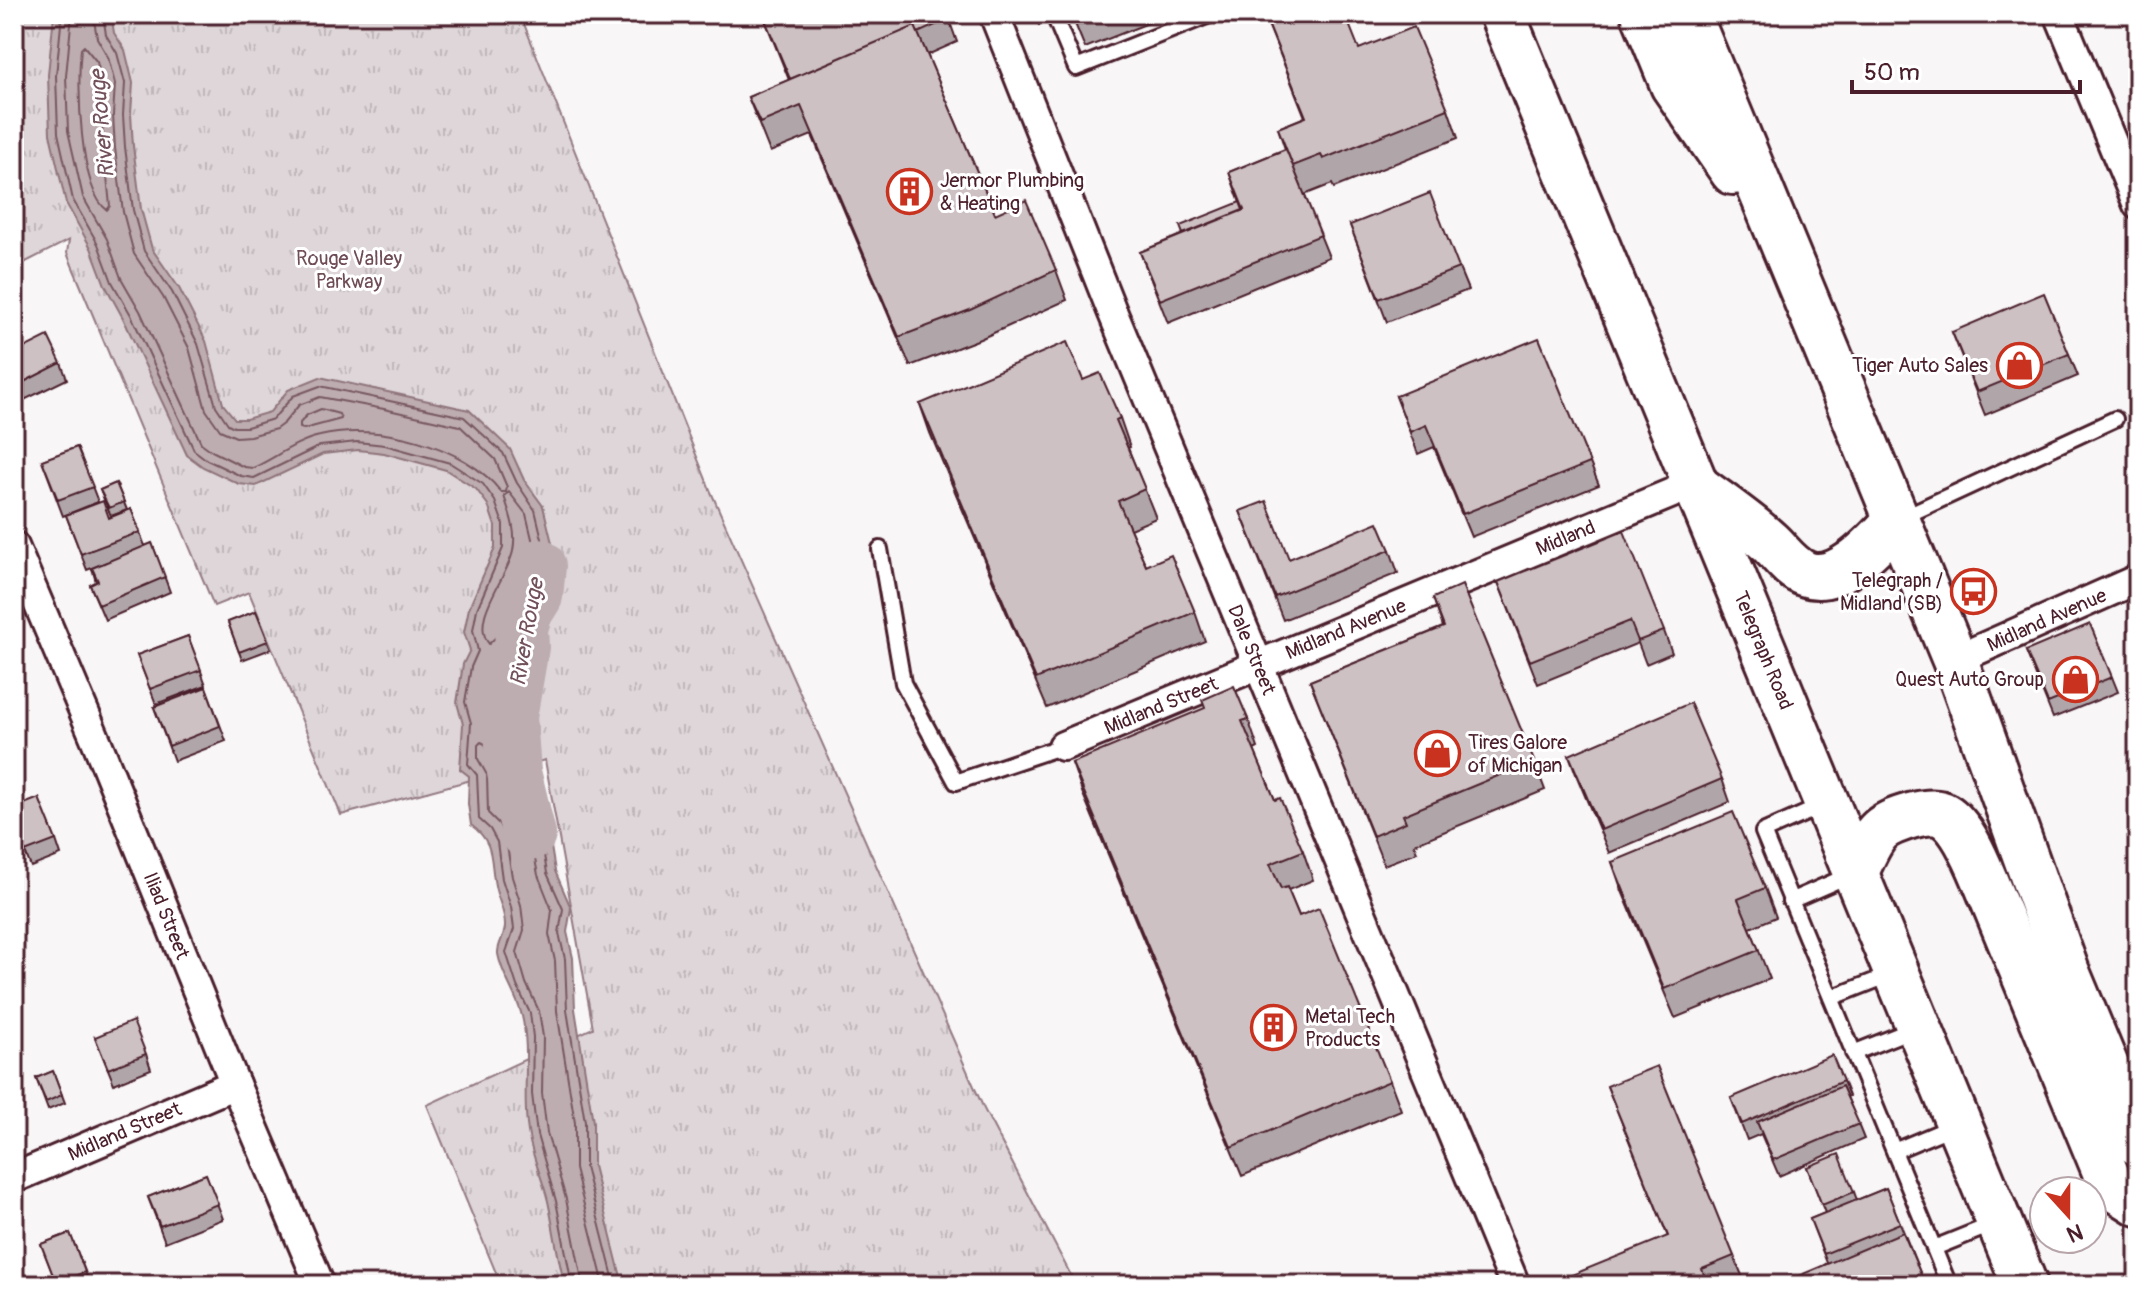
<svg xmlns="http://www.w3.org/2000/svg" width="2152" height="1299" font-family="Pangolin,sans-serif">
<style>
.park{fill:url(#park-tufts);stroke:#947a82;stroke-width:2}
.water{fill:#bdadb0;stroke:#8f747b;stroke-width:2}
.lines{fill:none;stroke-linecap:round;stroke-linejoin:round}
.shore{stroke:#785860;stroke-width:2}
.river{stroke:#bdadb0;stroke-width:54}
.lane-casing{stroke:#4a1f2b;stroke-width:20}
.street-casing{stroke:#4a1f2b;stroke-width:34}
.primary-casing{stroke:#4a1f2b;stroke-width:50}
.lane{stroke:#fff;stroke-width:14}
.street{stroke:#fff;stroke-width:28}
.primary{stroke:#fff;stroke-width:44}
.wall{fill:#b0a6a9;stroke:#4a1f2b;stroke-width:2}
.building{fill:#cdc1c4;stroke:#4a1f2b;stroke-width:2}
.labels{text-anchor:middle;stroke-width:6;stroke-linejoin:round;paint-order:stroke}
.poi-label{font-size:20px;fill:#4a1f2b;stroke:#fff;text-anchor:start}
.park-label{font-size:20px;fill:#6f4d56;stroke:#fff}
.street-label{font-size:20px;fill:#4a1f2b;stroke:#fff}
.water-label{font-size:22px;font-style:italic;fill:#72515a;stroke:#fff}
</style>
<defs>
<pattern id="park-tufts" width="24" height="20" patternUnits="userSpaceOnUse" patternTransform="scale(2)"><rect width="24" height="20" fill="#ded6d9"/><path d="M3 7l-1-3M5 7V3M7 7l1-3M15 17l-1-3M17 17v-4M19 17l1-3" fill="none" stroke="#c0b7ba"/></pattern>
</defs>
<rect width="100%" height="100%" fill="#f8f6f7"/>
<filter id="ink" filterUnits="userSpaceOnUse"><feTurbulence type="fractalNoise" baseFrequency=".0125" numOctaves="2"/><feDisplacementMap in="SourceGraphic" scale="16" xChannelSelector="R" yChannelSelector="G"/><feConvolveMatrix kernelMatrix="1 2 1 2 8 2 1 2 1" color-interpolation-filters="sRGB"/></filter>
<g filter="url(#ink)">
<path class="park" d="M14,14h506l191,478 273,617 92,176h-575l-74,-180 166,-77 -48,-268 -204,55 -92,-223 -35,14 -147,-353 2,-13 -55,28z"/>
<path class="water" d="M54,14h57l3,19 11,17 8,33 -2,31 2,32 8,63 11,40 27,39 27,53 17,63 12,15h11l24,-7 18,-22 32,-13 149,33 41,39 14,31 19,26 9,37 -5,59 -7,15 -31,33 -6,30 -1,58 11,25 33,53 9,55 16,37 -4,24 6,26 2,51 18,113v44l30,119h-58c-8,-28 -11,-56 -17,-84 -5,-21 -15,-42 -19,-64 -8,-39 2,-84 -7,-121 -5,-21 -20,-40 -24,-62 -1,-10 8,-20 7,-29 0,-13 -6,-23 -9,-35 -7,-28 1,-46 -25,-65l-3,-21 1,-28 -9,-7 3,-45 -6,-21 6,-39 7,-14 -6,-18 5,-24 26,-60v-22l-7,-21 -12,-16 -30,-19 -62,-17 -26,-3 -35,4 -67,32 -17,-2 -36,-17 -16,-12 -64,-137 -18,-33 -14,-37 -25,-45 -16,-69 -2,-59z"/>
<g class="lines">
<path class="shore" d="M62,14l-6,62 2,57 15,67 25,44 14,38 19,33 63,135 13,10 34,16 13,2 66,-32 37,-4 28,3 65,18 33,21 12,17 8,23v24l-26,61 -4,21 5,21 -7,16 -6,35 6,21 -3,41 9,11 2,44 11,10 7,13 5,37 9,28 3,22 -8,23 11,34 13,27 3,24 -1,57 5,41 19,66 16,84
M72,14l-6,62 2,55 15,66 24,42 14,39 19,33 61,132 11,8 32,16 9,1c22,-10 43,-27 67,-32 57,-14 145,9 181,56h5l1,-5 -12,-28 -35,-33 -76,-17 -64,-12 -21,8 -15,18 -8,6 -26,7 -14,1 -16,-7 -14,-20 -17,-62 -26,-51 -29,-43 -11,-42 -8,-64 -2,-33 2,-31 -7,-27 -11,-19 -4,-24
M103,14l3,21 11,18 8,30 -2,32 2,32 8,63 11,41 28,41 26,52 18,62 12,18 6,3h13l26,-8 20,-23 27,-10 144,31 39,36 14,30 18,27 8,33 -4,57 -6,13 -31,34 -7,33 -1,58 12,29 32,52 9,54 16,36 -4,24 6,26 2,51 18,112v45l30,118
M84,46l13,16 6,23 -2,32 9,89 -3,4c-28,-20 -30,-127 -26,-161z
M321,409l18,5 2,5 -37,10 -4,-1v-5l7,-8z
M509,492l17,22 7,29 -3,54 -5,10 -36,37c-20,-25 19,-67 24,-93 4,-19 -3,-37 -9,-55z
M583,1285l-17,-86 -19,-66 -5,-40 1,-56 -4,-26 -13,-28 -9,-31 7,-22 -3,-25 -9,-28 -6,-38 -7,-15 -11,-11 -1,-38 -9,-16v-14l3,-3 4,2 12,28 31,50 10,53 14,35 -3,24 6,27 2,50 18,112v46l29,116"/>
<path class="river" d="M529,834l-15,-62 -4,-55 12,-70 -1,-19 5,-16 10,-16 3,-30"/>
<defs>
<path id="lane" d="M1055,18l21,50 136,-54
M1901,518l214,-99
M880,549l23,134 53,99 107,-36
M1822,806l-59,26 186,453
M1790,901l62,-27
M1831,998l61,-24
M1853,1053l63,-25
M1894,1151l60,-25
M1934,1248l62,-25"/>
<g id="street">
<path id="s1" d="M994,14l118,297 403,974"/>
<path d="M2059,14l79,191"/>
<path id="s2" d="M14,546l84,199 137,339 85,201"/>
<path id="s3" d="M1955,660l183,-81"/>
<path id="s4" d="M1063,746l631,-262"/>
<path id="s5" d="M14,1178l221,-94"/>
</g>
<g id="primary">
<path id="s6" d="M1502,14l523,1271"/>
<path d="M1644,14l29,71 60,87"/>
<path d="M1688,14l267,646 112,312 71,171"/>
<path d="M1696,486c24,18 51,36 73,56 12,11 21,26 37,32 34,12 71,-33 91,-54"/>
<path d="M1855,873c7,-12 14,-33 25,-43 11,-10 51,-23 64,-15 19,11 34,49 42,68l125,303 27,17"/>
</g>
</defs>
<use href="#lane" class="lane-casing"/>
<use href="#street" class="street-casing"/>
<use href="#primary" class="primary-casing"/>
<use href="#lane" class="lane"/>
<use href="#street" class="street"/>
<use href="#primary" class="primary"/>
</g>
<path class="wall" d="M947,14l10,28 -30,13 68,159 61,56 11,30 -87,39 -70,27 -98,-231 -42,17 -22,-55 41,-17 -26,-65z
M1034,14h32l-27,11z
M1071,14h100l-86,34z
M1264,14l95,35 89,60 10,29 -124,50 -2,-4 -28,11 25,62 -161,66 -28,-71 43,-18 57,-31 -11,-31 56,-23 -7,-21 27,-11z
M1350,225l109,43 9,22 -81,32z
M14,311l6,10 5,15 -11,7z
M1952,332l117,22 9,22 -93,39z
M14,353l47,10 6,16 -53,26z
M1083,380l37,38 10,29 -2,1 28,70 -26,11 16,37 49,46 10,29 -158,67 -117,-275 -10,-29z
M1396,396l194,67 9,22 -128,52 -37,-90 -16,7z
M77,447l21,55 -35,14 -21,-56z
M116,483l11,27 -16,6 -11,-26z
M131,509l14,37 7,-3 18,49 -65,28 -15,-35 6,-3 -4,-14 15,-6 -20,8 -21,-55 43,3z
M1240,511l49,48 101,-9 8,23 -115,47z
M1498,582l166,49 8,22 -26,11 -8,-21 -100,41z
M1433,598l101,163 11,29 -131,54 3,8 -33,13 -74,-184 133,-54z
M256,611l15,38 -29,11 -14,-38z
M188,636l18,49 -50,19 -19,-49z
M2026,651l86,26 6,15 -65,26z
M206,687l20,54 -52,20 -20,-54z
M1248,719l10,29 -4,2 21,50 28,51 10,29 -25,10 11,26 91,165 11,29 -159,66 -160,-384 -10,-29z
M1569,755l153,24 8,23 -121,51 -32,-76z
M14,825l42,15 5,15 -30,12z
M1612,862l153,26 11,29 -26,11 20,51 -95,39 -53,-127z
M95,1037l51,17 5,15 -37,15z
M53,1071l12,32 -17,7 -12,-32z
M1843,1081l6,15 -2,1 17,42 -85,37 -18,-42 -14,6 -16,-42z
M1607,1086l127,170 9,22 -17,7h-167l109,-48z
M1807,1167l47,25 3,8 29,-12 39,97h-132l34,-22 -17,-44 15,-6z
M206,1174l17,45 -58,23 -17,-45z
M70,1233l18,46 -14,6h-17l-16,-41z
M14,1250l14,35h-14z"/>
<path class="building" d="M766,14h181l2,5 -31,14 -3,-7 -125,53 -27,-64z
M1073,14h13l-12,5z
M1264,14h81l14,35 55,-22 34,82 -125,50 -2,-4 -28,11 -15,-38 28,-11z
M915,26l80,188 31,-14 30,70 -86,40 -71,27 -98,-231 -41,17 -12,-26z
M1286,149l35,86 -161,65 -20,-48 104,-42 -15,-38z
M1430,193l29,75 -80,31 -29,-74z
M1240,202l3,8 -60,24 -3,-8z
M2044,293l25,61 -92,38 -25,-60z
M14,311l6,10 -6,3z
M48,336l13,27 -47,24v-34z
M1539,338l51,125 -127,51 -37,-89 -16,7 -14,-36z
M1067,342l16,38 17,-7 20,45 -4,2 29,69 -27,12 28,65 25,-11 24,57 -159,67 -116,-275z
M77,447l16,40 -35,13 -16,-40z
M116,483l8,19 -15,6 -9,-18z
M103,501l6,17 22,-9 9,23 -59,22 -15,-39z
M1266,501l23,58 89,-37 12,28 -115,47 -35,-86z
M1624,531l40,100 -26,10 -8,-20 -100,40 -32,-79z
M152,543l13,34 -66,28 -9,-20 8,-4 -6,-13z
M1462,585l72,176 -131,54 3,7 -33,14 -63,-155 134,-54 -11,-29z
M256,611l12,30 -29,11 -11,-30z
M2090,624l22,53 -64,26 -22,-52z
M188,636l13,34 -51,19 -13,-34z
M1234,686l14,33 -6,2 33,79 5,-2 23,53 -33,13 11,25 6,-2 12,29 20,-8 71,173 -159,66 -159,-384 133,-55 -3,-8z
M206,687l14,39 -51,20 -15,-39z
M1690,703l32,76 -121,51 -32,-75z
M39,798l17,42 -31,12 -11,-28v-16z
M1733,812l32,76 -27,11 21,51 -95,39 -52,-127z
M133,1021l13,33 -38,15 -13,-32z
M1832,1055l11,26 -101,43 -11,-26z
M1657,1066l77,190 -32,13 6,16h-149l-2,-4 111,-45 -61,-150z
M53,1071l9,24 -16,7 -10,-24z
M1842,1086l17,38 -86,36 -16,-38z
M1839,1154l15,38 -32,13 -15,-38z
M206,1174l12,30 -58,22 -12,-29z
M1886,1188l14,35 -76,31 -14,-35z
M1903,1232l21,50 -6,3h-125l-2,-6z
M70,1233l15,39 -29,11 -15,-39z
M14,1250l11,27 -11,4z"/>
</g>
<defs>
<symbol id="building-ring" viewBox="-11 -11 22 22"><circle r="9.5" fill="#fff" stroke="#c8321e" stroke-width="1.5"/><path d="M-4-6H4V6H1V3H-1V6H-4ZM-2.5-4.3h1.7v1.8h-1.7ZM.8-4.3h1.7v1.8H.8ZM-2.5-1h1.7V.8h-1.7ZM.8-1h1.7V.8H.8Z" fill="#c8321e"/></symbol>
<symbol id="shop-ring" viewBox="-11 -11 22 22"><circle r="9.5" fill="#fff" stroke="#c8321e" stroke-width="1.5"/><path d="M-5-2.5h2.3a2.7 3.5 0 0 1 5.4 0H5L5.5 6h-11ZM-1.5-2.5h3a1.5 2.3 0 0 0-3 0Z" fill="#c8321e"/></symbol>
<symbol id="bus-ring" viewBox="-11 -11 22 22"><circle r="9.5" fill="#fff" stroke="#c8321e" stroke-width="1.5"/><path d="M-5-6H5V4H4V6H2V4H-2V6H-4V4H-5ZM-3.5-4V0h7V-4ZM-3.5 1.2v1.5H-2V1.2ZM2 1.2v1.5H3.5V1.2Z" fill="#c8321e"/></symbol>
</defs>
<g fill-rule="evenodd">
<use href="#building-ring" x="884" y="166" width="51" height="51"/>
<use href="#shop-ring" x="1994" y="340" width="51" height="51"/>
<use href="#bus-ring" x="1948" y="566" width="51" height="51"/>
<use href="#shop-ring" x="2050" y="654" width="51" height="51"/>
<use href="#shop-ring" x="1412" y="728" width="51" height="51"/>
<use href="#building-ring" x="1248" y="1002" width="51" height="51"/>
</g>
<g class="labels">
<g class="poi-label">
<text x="940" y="187">Jermor Plumbing<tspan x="940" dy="23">&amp; Heating</tspan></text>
<text x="1988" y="372" text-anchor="end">Tiger Auto Sales</text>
<text x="1943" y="587" text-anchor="end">Telegraph /<tspan x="1943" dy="23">Midland (SB)</tspan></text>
<text x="2044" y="686" text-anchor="end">Quest Auto Group</text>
<text x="1468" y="749">Tires Galore<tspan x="1468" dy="23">of Michigan</tspan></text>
<text x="1305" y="1023">Metal Tech<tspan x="1305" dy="23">Products</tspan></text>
</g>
<g class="park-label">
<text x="349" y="265">Rouge Valley<tspan x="349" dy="23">Parkway</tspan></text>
</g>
<g class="street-label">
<text dy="7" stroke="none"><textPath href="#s4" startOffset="544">Midland</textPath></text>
<text dy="7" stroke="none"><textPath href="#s3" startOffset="100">Midland Avenue</textPath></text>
<text dy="7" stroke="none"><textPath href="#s4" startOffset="306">Midland Avenue</textPath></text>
<text dy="7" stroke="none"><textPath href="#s6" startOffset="688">Telegraph Road</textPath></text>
<text dy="7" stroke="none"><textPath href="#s1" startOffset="686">Dale Street</textPath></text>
<text dy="7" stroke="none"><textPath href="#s4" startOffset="106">Midland Street</textPath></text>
<text dy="7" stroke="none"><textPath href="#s2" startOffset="400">Iliad Street</textPath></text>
<text dy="7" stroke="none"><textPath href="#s5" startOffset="120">Midland Street</textPath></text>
</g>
<g class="water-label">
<text transform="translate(101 124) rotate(-95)" y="8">River Rouge</text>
<text transform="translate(526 632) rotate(-80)" y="8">River Rouge</text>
</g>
</g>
<rect width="2152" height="1299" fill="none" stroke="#fff" stroke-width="48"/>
<rect x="24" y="24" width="2104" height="1251" fill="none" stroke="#4a1f2b" stroke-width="3" filter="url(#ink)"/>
<g transform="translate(2068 1215) rotate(159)"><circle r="38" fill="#ffffff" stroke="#b7a5aa" stroke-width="2"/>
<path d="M0-6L14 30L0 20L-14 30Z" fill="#c8321e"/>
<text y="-12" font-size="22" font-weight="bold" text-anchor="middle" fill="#4a1f2b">N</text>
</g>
<path d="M1852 80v12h228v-12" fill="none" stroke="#4a1f2b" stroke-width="4"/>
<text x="1864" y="80" font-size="24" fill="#4a1f2b" stroke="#ffffff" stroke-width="6" paint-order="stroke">50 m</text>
</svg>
